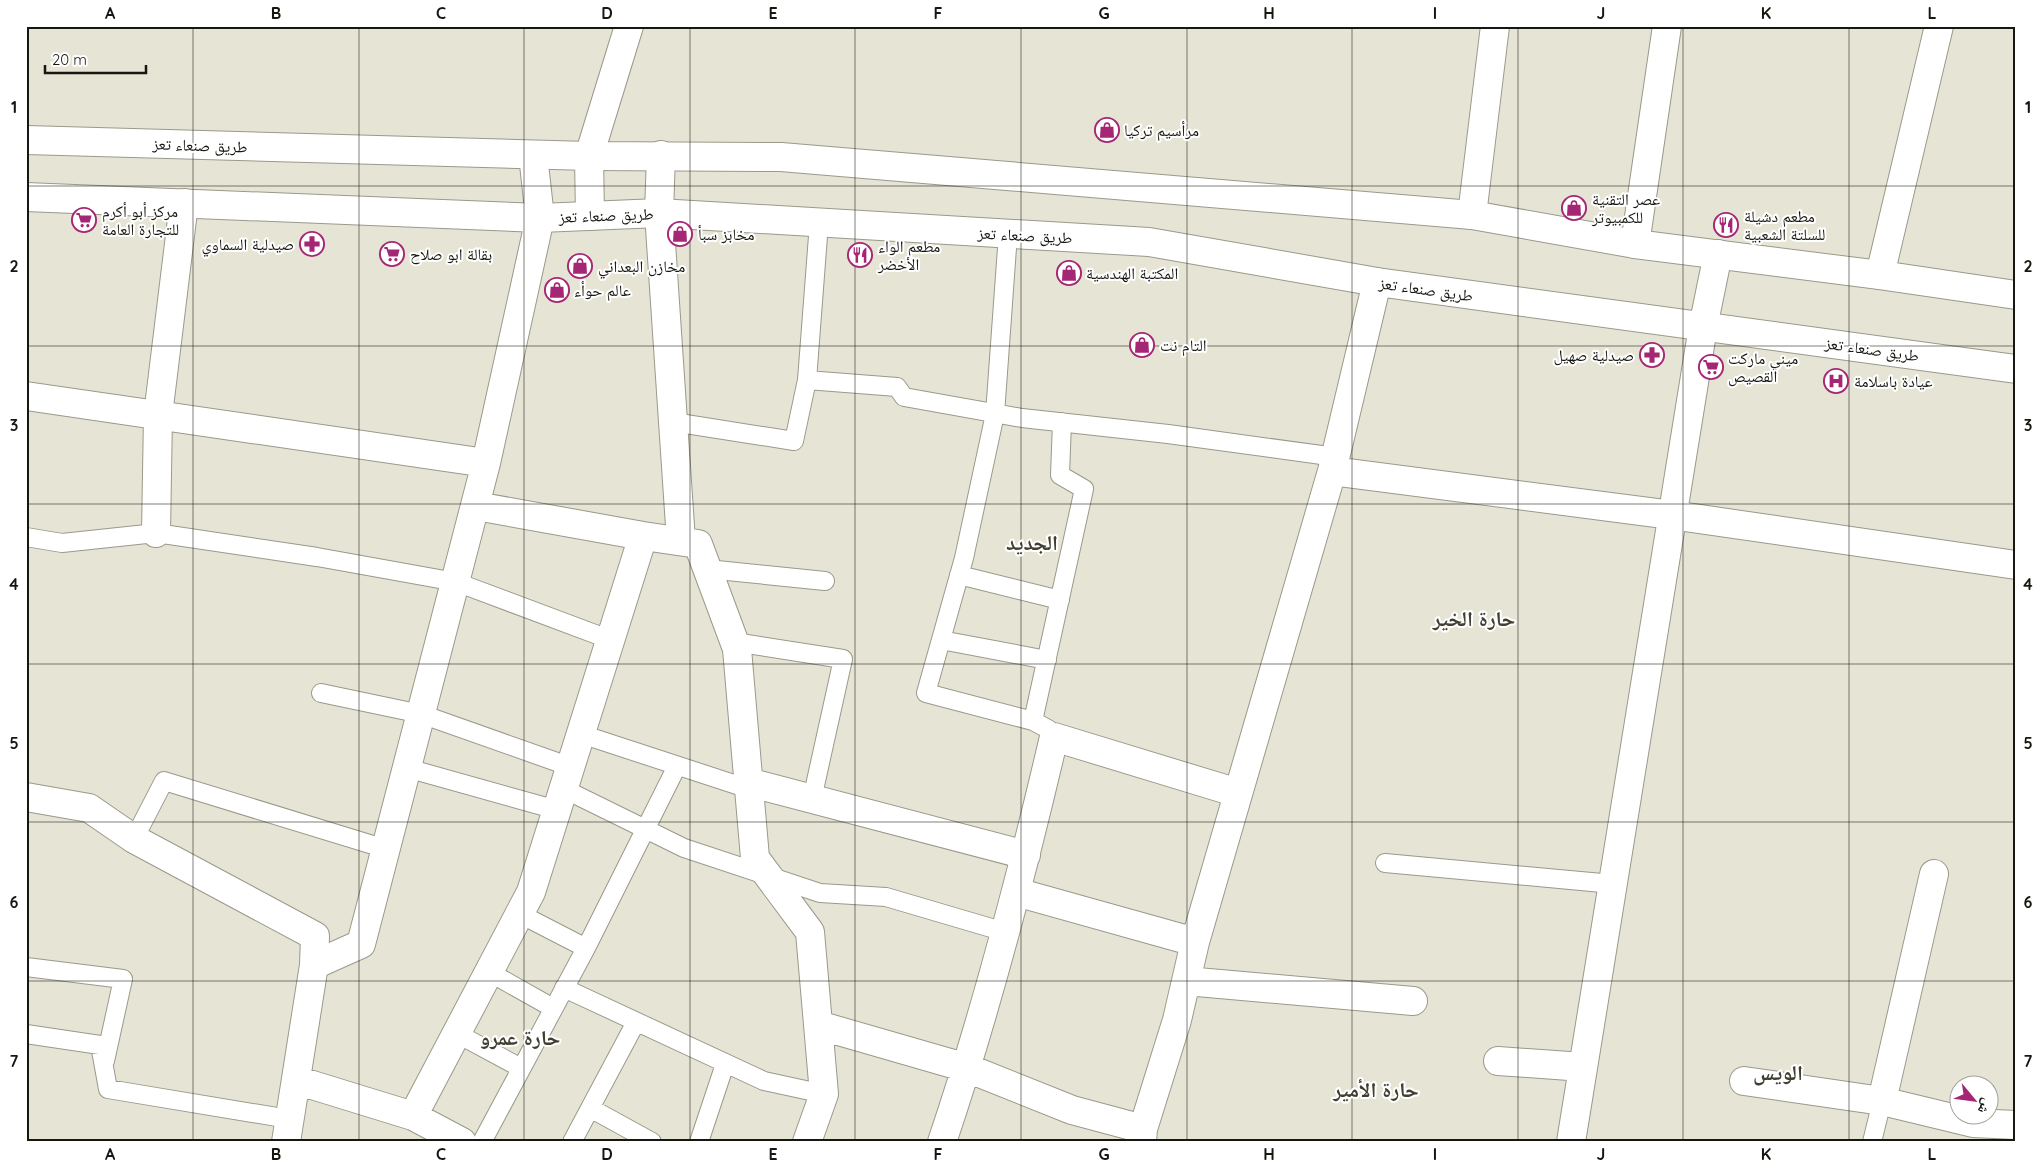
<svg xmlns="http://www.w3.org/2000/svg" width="2042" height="1168" font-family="Quicksand,'Noto Naskh Arabic',sans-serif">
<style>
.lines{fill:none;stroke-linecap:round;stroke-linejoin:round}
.service-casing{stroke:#9a998a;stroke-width:20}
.minor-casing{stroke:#9a998a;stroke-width:30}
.tertiary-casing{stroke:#9a998a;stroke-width:30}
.trunk-casing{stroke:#9a998a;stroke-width:30}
.service{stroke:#fff;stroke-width:18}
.minor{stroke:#fff;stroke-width:28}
.tertiary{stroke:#fff;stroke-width:28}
.trunk{stroke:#fff;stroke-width:28}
.grid{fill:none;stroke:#171711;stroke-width:1;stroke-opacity:0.55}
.labels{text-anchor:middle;stroke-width:4;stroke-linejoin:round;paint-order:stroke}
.poi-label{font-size:16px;fill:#171711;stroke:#fff;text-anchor:start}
.street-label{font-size:16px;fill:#171711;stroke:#fff}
.district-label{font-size:21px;font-weight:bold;fill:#403f32;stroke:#fff}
.neatline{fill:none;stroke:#171711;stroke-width:2}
.grid-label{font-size:16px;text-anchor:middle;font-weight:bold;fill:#171711}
</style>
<rect width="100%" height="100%" fill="#e6e5d5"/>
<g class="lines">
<defs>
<path id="service" d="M1008,234l-13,180 -31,144 -38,135 107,28
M807,380l90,7 7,10 118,21 146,16 168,23
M673,422l121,19 13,-61 12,-157
M26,537l36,6 94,-10 161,24 139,25 155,58
M707,569l118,12
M959,575l101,25
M941,640l106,20
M734,642l109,17 -31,140
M321,693l100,21 150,53
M581,734l168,55
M1054,737l-6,-8 -15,-8 51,-232 -24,-14 2,-53
M407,768l150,42
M564,789l120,59 136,45 66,4 119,35
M134,839l30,-58 222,68
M1385,863l228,21
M520,914l66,34 91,-182
M26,967l97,12 -18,82
M489,972l64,36
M564,988l200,93 60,13
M456,1033l65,35
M26,1034l74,11 8,44 181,30
M590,1108l62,34
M482,1142l104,-194
M572,1142l64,-120
M699,1142l26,-78
M1872,1142l10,-41"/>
<path id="minor" d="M661,155l-2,58 22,328
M590,216l-1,-60 40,-130
M1880,275l59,-249
M26,396l460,67
M1332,471l340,44 344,50
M476,506l167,30 55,8 39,105 18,209 55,74 14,162 -17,48
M156,533l2,-118 26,-212
M748,782l278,73
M26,797l63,11 45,31 181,97 -1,29
M1016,892l179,50
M1186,981l227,20
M818,1025l149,43 105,42 71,19
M1498,1061l85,6
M296,1080l117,36 49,26
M1744,1081l138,20 91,22 43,2
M1882,1101l52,-227
M413,1116l118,-224 112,-356
M286,1142l28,-177 47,-21 125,-481 54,-245 -7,-63
M942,1142c45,-133 80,-268 112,-405l184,56
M1142,1142l1,-13 34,-109 18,-78 137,-471 45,-189
M1571,1142l132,-815 15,-73"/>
<path id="tertiary" d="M1472,215l23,-189
M1635,244l32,-218"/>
<path id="trunk" d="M26,140l563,16 192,1 691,58 163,29 245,31 136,20
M26,197l514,21 119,-5 490,29 228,40 639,87"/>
</defs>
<use href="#service" class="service-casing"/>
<use href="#minor" class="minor-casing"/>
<use href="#tertiary" class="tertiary-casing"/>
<use href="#trunk" class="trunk-casing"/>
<use href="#service" class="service"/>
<use href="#minor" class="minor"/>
<use href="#tertiary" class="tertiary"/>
<use href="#trunk" class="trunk"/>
</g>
<path class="grid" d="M193,26v1116M359,26v1116M524,26v1116M690,26v1116M855,26v1116M1021,26v1116M1187,26v1116M1352,26v1116M1518,26v1116M1683,26v1116M1849,26v1116M26,186h1990M26,346h1990M26,504h1990M26,664h1990M26,822h1990M26,981h1990"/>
<defs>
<symbol id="shop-ring" viewBox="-11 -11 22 22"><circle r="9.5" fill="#fff" stroke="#a62676" stroke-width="1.5"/><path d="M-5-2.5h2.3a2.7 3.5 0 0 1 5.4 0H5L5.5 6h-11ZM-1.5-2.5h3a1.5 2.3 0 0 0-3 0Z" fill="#a62676"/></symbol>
<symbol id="supermarket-ring" viewBox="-11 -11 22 22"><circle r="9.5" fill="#fff" stroke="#a62676" stroke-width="1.5"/><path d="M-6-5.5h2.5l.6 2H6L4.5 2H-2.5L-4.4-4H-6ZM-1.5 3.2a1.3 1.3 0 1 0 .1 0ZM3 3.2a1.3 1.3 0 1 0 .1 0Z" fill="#a62676"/></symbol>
<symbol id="restaurant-ring" viewBox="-11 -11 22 22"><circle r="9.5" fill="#fff" stroke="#a62676" stroke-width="1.5"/><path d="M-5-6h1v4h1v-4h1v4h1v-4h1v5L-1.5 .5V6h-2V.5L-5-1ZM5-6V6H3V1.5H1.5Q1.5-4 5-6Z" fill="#a62676"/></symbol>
<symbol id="pharmacy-ring" viewBox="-11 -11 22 22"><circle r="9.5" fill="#fff" stroke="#a62676" stroke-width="1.5"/><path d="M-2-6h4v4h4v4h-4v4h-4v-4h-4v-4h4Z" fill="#a62676"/></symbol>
<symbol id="hospital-ring" viewBox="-11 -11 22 22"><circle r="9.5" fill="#fff" stroke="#a62676" stroke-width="1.5"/><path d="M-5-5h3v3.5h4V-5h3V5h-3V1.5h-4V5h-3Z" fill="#a62676"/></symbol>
</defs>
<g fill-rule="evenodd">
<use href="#shop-ring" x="1093" y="116" width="28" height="28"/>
<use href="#shop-ring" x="1560" y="194" width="28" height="28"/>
<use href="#supermarket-ring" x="70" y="206" width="28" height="28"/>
<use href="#restaurant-ring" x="1712" y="211" width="28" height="28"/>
<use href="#shop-ring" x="666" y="220" width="28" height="28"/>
<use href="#pharmacy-ring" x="298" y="230" width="28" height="28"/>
<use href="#supermarket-ring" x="378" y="240" width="28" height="28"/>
<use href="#restaurant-ring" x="846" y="241" width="28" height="28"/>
<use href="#shop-ring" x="566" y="252" width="28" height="28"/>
<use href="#shop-ring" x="1055" y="259" width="28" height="28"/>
<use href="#shop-ring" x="543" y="276" width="28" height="28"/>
<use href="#shop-ring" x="1128" y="331" width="28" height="28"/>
<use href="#pharmacy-ring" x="1638" y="341" width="28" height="28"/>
<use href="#supermarket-ring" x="1697" y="353" width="28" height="28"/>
<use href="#hospital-ring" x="1822" y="367" width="28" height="28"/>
</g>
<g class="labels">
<g class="poi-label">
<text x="1124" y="136">مرأسيم تركيا</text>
<text x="1592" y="205">عصر التقنية<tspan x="1592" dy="18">للكمبيوتر</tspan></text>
<text x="102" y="217">مركز أبو أكرم<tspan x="102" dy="18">للتجارة العامة</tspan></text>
<text x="1744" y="222">مطعم دشيلة<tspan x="1744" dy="18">للسلتة الشعبية</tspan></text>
<text x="698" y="240">مخابز سبأ</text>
<text x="294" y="250" text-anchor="end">صيدلية السماوي</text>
<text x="878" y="252">مطعم الواء<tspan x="878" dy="18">الأخضر</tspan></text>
<text x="410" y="260">بقالة ابو صلاح</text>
<text x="598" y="272">مخازن البعداني</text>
<text x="1086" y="279">المكتبة الهندسية</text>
<text x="574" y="296">عالم حوأء</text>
<text x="1160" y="351">التام نت</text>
<text x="1634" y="361" text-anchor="end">صيدلية صهيل</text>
<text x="1728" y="364">ميني ماركت<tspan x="1728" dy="18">القصيص</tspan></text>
<text x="1854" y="387">عيادة باسلامة</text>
</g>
<g class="street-label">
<text transform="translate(200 145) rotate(2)" y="6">طريق صنعاء تعز</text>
<text transform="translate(606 215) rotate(-2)" y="6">طريق صنعاء تعز</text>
<text transform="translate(1025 235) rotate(3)" y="6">طريق صنعاء تعز</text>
<text transform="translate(1426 289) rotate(8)" y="6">طريق صنعاء تعز</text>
<text transform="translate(1872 349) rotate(8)" y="6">طريق صنعاء تعز</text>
</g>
<g class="district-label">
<text x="1032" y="550">الجديد</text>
<text x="1474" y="626">حارة الخير</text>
<text x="520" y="1045">حارة عمرو</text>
<text x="1778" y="1080">الويس</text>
<text x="1376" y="1097">حارة الأمير</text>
</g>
</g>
<rect width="2042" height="1168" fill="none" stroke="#ffffff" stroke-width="55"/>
<g transform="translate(1974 1100) rotate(119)"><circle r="24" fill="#ffffff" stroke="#a2a2a0"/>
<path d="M0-4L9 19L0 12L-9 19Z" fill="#a62676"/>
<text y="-8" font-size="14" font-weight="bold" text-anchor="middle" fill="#171711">ش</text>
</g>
<path d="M45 65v8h101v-8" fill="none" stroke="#171711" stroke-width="2.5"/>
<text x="52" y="65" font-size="15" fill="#171711" stroke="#ffffff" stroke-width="4" paint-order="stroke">20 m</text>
<rect x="28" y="28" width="1986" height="1112" class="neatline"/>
<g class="grid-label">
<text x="110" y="19">A</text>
<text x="276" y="19">B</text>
<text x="441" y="19">C</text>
<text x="607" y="19">D</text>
<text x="773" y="19">E</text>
<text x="938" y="19">F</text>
<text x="1104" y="19">G</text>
<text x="1269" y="19">H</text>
<text x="1435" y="19">I</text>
<text x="1601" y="19">J</text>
<text x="1766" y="19">K</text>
<text x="1932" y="19">L</text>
<text x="14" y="113">1</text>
<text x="2028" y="113">1</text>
<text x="14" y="272">2</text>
<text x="2028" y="272">2</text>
<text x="14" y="431">3</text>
<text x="2028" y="431">3</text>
<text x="14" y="590">4</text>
<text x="2028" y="590">4</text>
<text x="14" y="749">5</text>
<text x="2028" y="749">5</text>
<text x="14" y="908">6</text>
<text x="2028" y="908">6</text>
<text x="14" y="1067">7</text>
<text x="2028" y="1067">7</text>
<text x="110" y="1160">A</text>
<text x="276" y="1160">B</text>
<text x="441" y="1160">C</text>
<text x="607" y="1160">D</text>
<text x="773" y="1160">E</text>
<text x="938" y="1160">F</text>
<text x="1104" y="1160">G</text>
<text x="1269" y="1160">H</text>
<text x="1435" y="1160">I</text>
<text x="1601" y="1160">J</text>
<text x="1766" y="1160">K</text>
<text x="1932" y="1160">L</text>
</g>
</svg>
